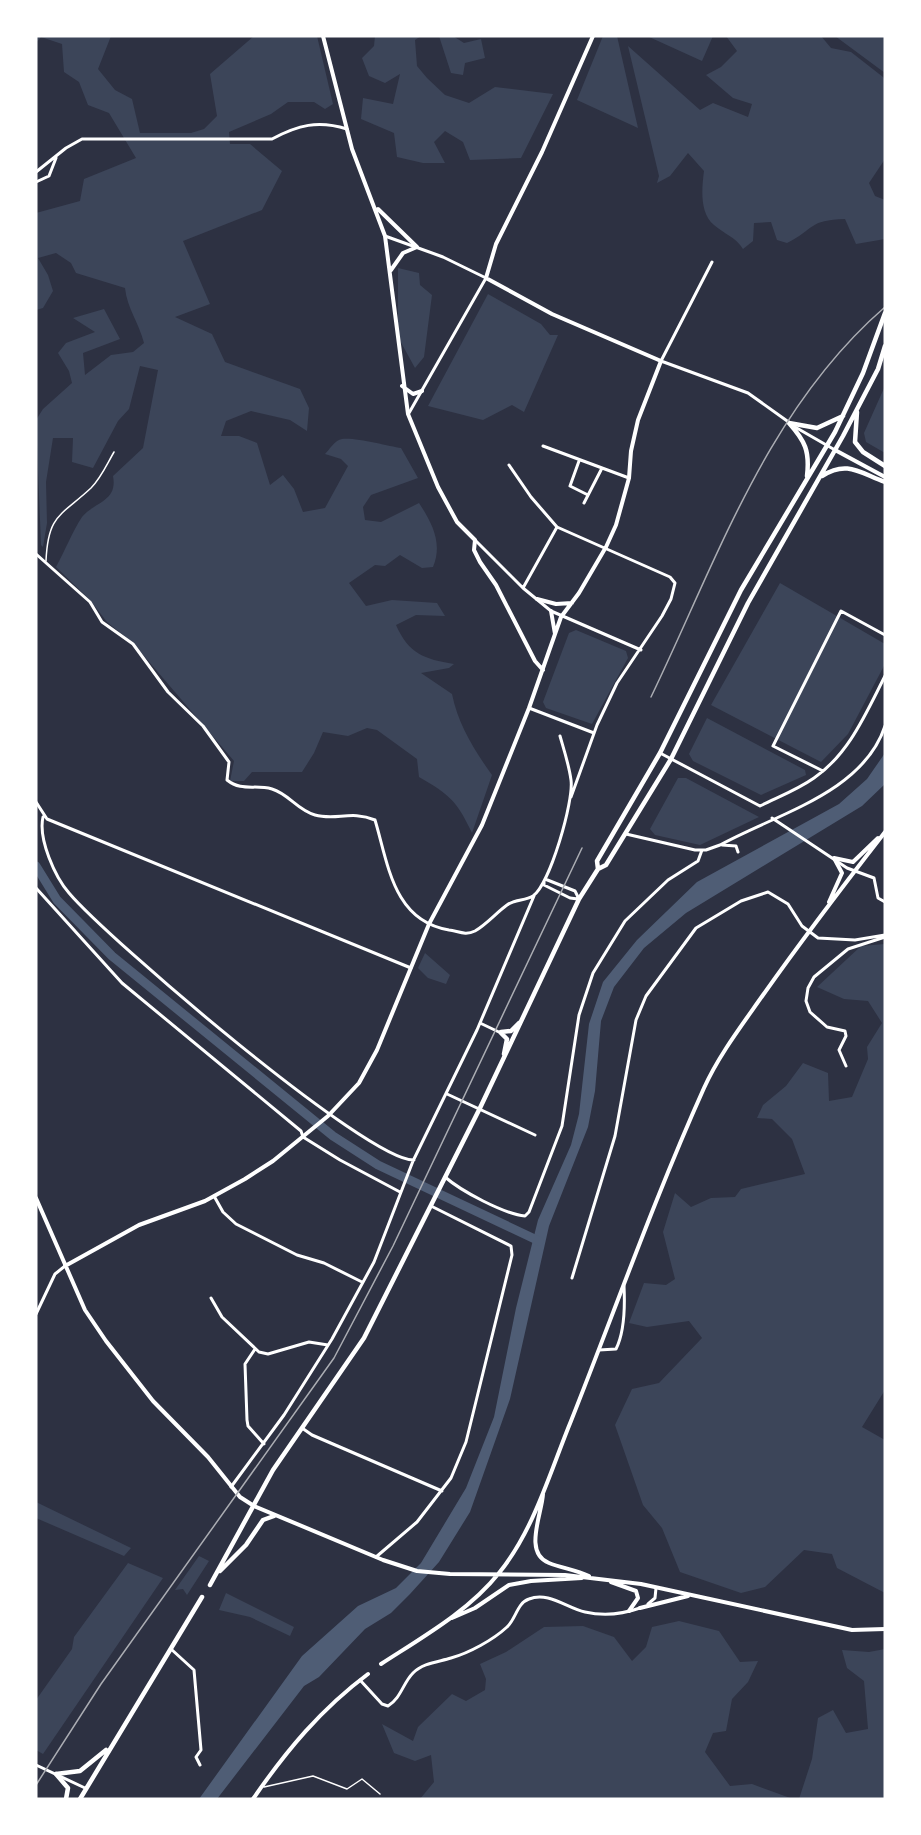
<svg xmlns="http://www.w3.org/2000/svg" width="921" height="1835" font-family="Signika,sans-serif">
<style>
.green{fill:#3c4559}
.water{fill:#4f5d75}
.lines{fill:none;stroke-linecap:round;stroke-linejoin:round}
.river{stroke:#4f5d75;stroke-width:9}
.service{stroke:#fff;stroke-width:1.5}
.minor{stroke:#fff;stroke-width:3}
.tertiary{stroke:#fff;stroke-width:4}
.secondary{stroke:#fff;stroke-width:4.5}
.rail{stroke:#abadb3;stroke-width:1.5}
</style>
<rect width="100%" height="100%" fill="#2d3142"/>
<path class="green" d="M36,36h75l-13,33 17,21 17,9 8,34h51l13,-4 13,-13 -7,-42 44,-38h63l16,68 -8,5 -11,-7h-26l-17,12 -42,18 1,12h20l32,27 -20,39 -79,31 27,63 -35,13 37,17 13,28 75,27 9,19 -2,23 -17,-11 -39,-9 -25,10 -5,15h18l18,7 13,42 13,-10 11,14 9,23 22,-4 23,-42 -7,-7 -16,-5c4,-4 9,-12 14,-14 8,-5 49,6 62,8l17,30 -47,17 -8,12 2,13 16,2 38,-19c13,20 24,40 14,64l-11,1 -22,-13 -15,11 -10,-1 -26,18 17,23 26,-6 45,3 8,13 -29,-1 -20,10c13,29 28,34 58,39l-5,4 -28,5 31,21c6,30 22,56 40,81l-20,58c-15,-32 -22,-38 -53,-56l-2,-18 -40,-29 -10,-2 -19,8 -25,-4 -9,21 -12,19h-50l-8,9h-14l4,-20 -101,-118 -26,-21 -17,-22 -34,-33c9,-16 16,-35 26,-50 12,-15 36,-15 31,-41l30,-28 15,-78 -18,-4 -11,43 -11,12 -25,47 -21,-6 1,-24h-20l-7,44 1,41 -4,24 -2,-2 -5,-125 7,-11 29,-26 -3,-12 -11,-18 8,-10 29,-11 -22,-14 31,-9 16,30 -37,14 2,22 26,-20 22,-3 11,-9c-5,-20 -17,-35 -19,-55l-49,-15 -5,-10 -15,-10 -18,5 10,17 5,16 -10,17 -7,2v-97l44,-12 4,-22 52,-21 -27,-45 -21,-8 -9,-23 -15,-10 -2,-28 -21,-7 -5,6z
M375,36h46l-6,4 2,26 10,12 18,17 24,8 26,-16 58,7 -32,64 -51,2 -7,-18 -18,-11 -11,11 11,21h-22l-26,-6 -3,-24 -33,-14 2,-21 30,6 7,-30 -15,9 -16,-7 -7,-18 12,-12z
M439,36h14l11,7 17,-4 4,19 -20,5 -2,12 -12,-2z
M603,36h14l21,92 -61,-28z
M647,36h66l-11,25z
M726,36h95l10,12 20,4 32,25 2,3v79l-16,24 6,13 10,4v39l-29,5 -11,-25c-37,1 -30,10 -58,24l-10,-3 -6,-18 -17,1 -1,18 -10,8c-7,-12 -19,-15 -29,-24 -15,-12 -12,-38 -10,-54l-16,-18 -18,23 -13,7 2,-7 -31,-130 72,64 13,-7 35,14 4,-13 -19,-6 -27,-23 15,-8 16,-16z
M835,36h50v37z
M398,268l21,5 1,12 12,10 -8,62 -9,11 -17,-31z
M488,294l53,30 9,11h8l-34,77 -12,-7 -29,15 -55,-14z
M885,386v67l-19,-11 -2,-9z
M780,583l105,61v20l-37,70 -27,28 -110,-57z
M576,630l50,21 2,7 -36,66 -46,-16 -3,-6 26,-69z
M707,718l98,52 1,5 -45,20 -68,-34 -4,-7z
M678,778h8l73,39 -59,28 -45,-10 -5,-6z
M885,944v446l-23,37 23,13v153l-48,-25 -5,-14 -28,-4 -39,37 -24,6 -61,-21 -18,-44 -19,-23 -28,-80 17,-36 27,-6 43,-45 -13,-17 -42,6 -18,-4 15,-40 22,2 9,-6 -12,-47 12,-39 16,14 20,-9 24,-1 6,-8 64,-15 -13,-35 -20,-20 -15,-1 6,-13 23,-19 17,-23 25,10 1,28 23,-4 16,-38 -1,-12 15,-24 -14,-22 -24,-2 -27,-12 44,-41z
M425,953l25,22 -4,9 -18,-6 -10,-10z
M36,1502l95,46 -7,8 -88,-38z
M199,1556l10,5 -22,34 -4,-6 -8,1z
M128,1563l35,15 -120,176 -7,-4v-50l36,-51 2,-12z
M226,1593l68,34 -4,9 -40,-19 -31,-7z
M679,1621l40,10 21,31 18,-1 -10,21 -16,17 -6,32 -13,2 -8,19 25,34 22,-2 41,15h-373l14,-17 -3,-27 -16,6 -21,-8 -12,-29 31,17 5,-14 34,-33 14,7 19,-11 1,-11 -6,-15 26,-12 38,-25 39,-1 31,11 18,24 14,-14 6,-20z
M885,1649v150h-86l13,-40 6,-41 15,-8 13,23 22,-4 -4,-48 -17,-13 -5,-18 27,2z"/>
<path class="water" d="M885,753v31l-23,22 -176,107 -42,35 -30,39 -13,34 -6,70 -7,36 -39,99 -39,173 -40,113 -31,50 -29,32 -19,19 -26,16 -46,48 -15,9 -87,113h-18l103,-143 56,-50 38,-18 25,-25 45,-75 28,-71 22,-109 22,-88 33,-75 8,-31 10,-90 14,-42 34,-42 60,-58 142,-78 28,-25z"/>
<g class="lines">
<path class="river" d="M36,866l21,34 55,56 221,180 45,29 161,76"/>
<path class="service" d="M46,561c2,-47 15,-45 45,-73 10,-10 16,-24 23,-36
M264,1787l49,-11 34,13 15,-10 18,15"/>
<path class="minor" d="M36,172l30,-24 16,-9h190c26,-14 46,-19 75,-10
M36,182l13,-6 7,-18
M385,236l58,21 43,21 -77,135
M712,262l-51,99 87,32 42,30
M795,427l40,23
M543,446l86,32
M579,461l-9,25 18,9
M509,465l22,32 26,30 113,50 5,6 -4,16 -9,17 -45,67 -20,42 -26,72
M584,503l17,-33
M475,540l48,48 28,23 90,39
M36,554l54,48 12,20 31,22 35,48 35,34 26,36 -2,18c15,12 28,4 45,9 17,5 25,21 43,26 21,6 36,-5 60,5 13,43 18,101 74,110 9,1 16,6 26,1 12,-7 21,-18 32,-26 8,-6 18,-4 26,-9 17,-12 41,-95 38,-116 -2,-15 -7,-30 -11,-44
M523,588l34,-61
M529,708l65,25
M660,753l100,53c18,-9 37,-16 54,-28 35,-24 52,-65 71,-102
M823,771l-50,-25 68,-135 44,24
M36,802l11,17 364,149
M43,817c-5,22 12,60 26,76 38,45 299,269 345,267
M772,818l75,50 27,10 4,20 7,4
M626,834l69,16h11l14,-5c56,-31 143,-52 165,-119
M722,845l14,1 2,6
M545,879l30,12 4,8
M544,881v4l26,13 8,1
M36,888l86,95 179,148 2,6 37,23 60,32
M480,1023l21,10
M846,1066l-7,-16 7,-14 -1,-5 -18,-4 -17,-15 -4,-11 2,-13 6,-11 34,-28 37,-12
M447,1094l88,41
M445,1177c16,14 59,37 80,39l4,-4 33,-86 17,-111 14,-42 32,-52 43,-41 30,-19 4,-11
M214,1196l9,16 13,12 61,31 27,8 38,19
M572,1278l43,-142 21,-116 10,-24 50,-68 45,-27 27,-9 20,12 14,22 16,12 37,2 30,-5
M211,1298l11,19 37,35 9,2 41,-12 19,3
M36,1314l19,-40 10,-8
M255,1349l-10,15 2,56 1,6 16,18
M599,1350l17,-1c9,-18 9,-43 8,-63
M302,1428l10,7 130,56
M231,1487l53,-72 48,-76 42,-77 39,-101 64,-131 57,-134
M376,1557l41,-35 34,-44 15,-36 46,-187 -1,-9 -80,-40
M648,1604l7,-6 1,-10
M171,1649l23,21 7,80 -5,7 4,8
M360,1680l22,24 6,2c13,-8 15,-23 25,-33 10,-10 25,-11 38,-15 18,-5 42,-18 56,-31 9,-8 10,-24 22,-28 19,-8 38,9 56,13 18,4 38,2 55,-4
M36,1765l49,23"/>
<path class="tertiary" d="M323,36l29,113 33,87 23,178 30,73 19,35 18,18 -1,10 6,12 16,23 39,76 8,9
M378,209l39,38 -14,6 -12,17
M402,386l11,8 9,-3
M835,450l50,27
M537,599l19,5 16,-1
M551,611l4,23
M834,858l19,4 25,-24
M829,902l13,-29 -8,-15
M36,1198l49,112 21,31 47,60 55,56 32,40 14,9 129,54 34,11 33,3 115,1 76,9 211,46 33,-1
M65,1266l74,-41 66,-24 40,-22 28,-18 55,-45 31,-33 18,-33 52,-126 53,-99 47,-117 32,-91 18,-24 27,-46 10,-22 13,-47 2,-27 7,-31 23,-59 -109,-47 -66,-36 10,-34 46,-92 51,-116
M543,1494c-1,20 -20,59 6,69 13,5 27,7 40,13
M611,1582l25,9 2,7 -9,13
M640,1608l48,-12
M452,1618l23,-10 34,-23 22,-4 51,-3
M381,1664c40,-26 88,-53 118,-91 35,-43 51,-101 72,-152 44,-111 84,-224 133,-333 15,-33 38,-63 59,-93 39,-55 80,-109 122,-163
M253,1799c33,-48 68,-90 115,-125"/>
<path class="secondary" d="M857,412l-2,30 8,10 22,14
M789,423c16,18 21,28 18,53
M789,423l28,5 26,-12
M822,476c25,-16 38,-3 63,6
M598,869l-1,-8 63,-108 81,-163 94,-158 28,-59 22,-60
M501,1032l10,-1 8,-8
M501,1033l6,6 -3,15
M220,1571l26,-26 17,-25 11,-4
M210,1585l63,-115 91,-132 116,-230 99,-209 19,-30 8,-4 65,-106 77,-156 95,-167 35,-67 7,-23
M56,1774l24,-3 26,-21
M56,1774l12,14 -2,11
M80,1799l122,-202"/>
<path class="rail" d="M651,697c66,-137 116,-288 234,-390
M36,1785l65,-101 233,-326 59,-112 189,-398"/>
</g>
<rect width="921" height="1835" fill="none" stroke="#ffffff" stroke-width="75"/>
</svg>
